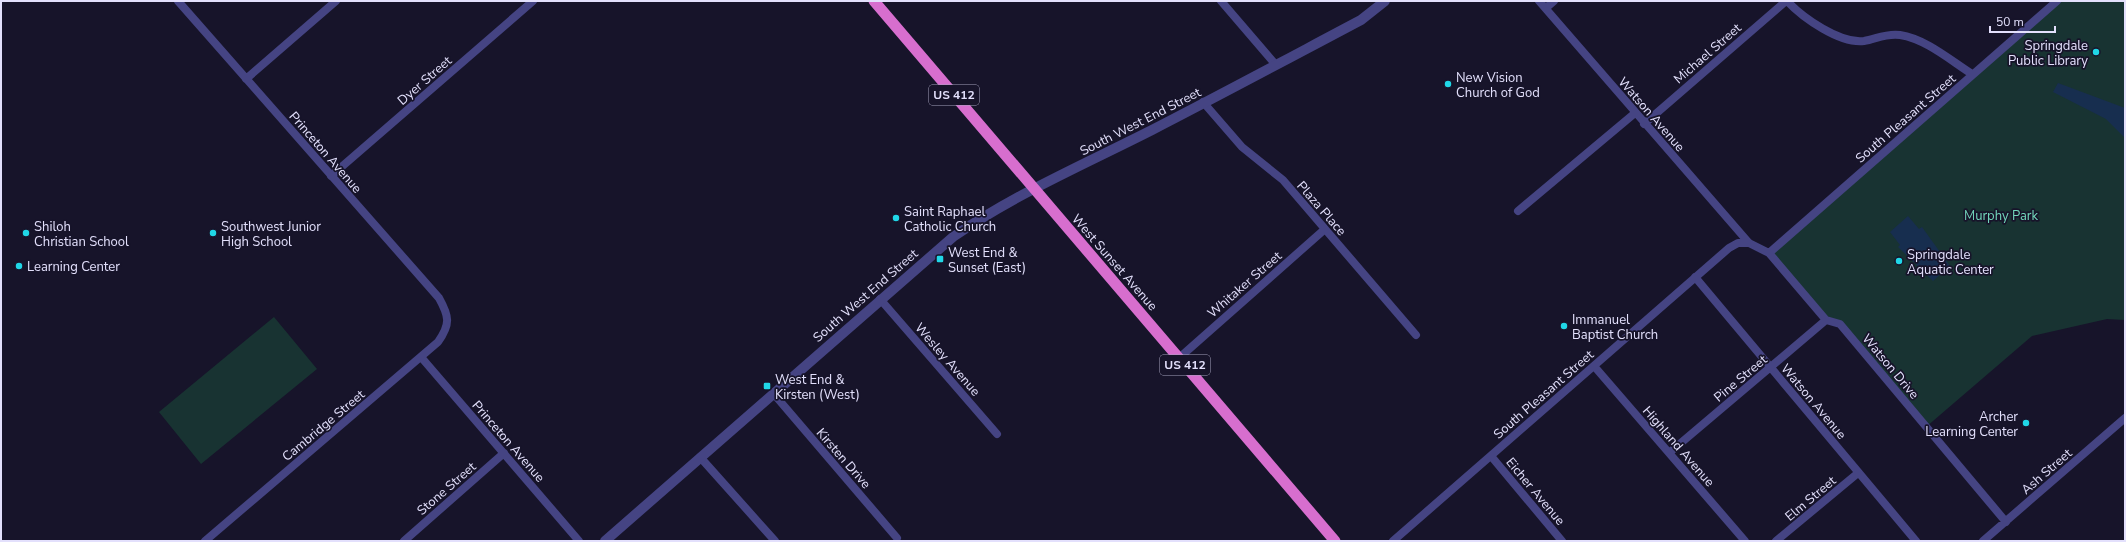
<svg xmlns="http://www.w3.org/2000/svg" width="2126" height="542" font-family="'Nunito Sans',sans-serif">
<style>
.green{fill:#183332}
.water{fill:#172e4f}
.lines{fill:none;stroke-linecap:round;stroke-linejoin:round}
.minor{stroke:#454483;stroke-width:8}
.tertiary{stroke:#454483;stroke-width:10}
.trunk{stroke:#d76ece;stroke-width:11}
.poi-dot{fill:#20d7e7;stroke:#17142a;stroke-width:1.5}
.labels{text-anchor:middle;stroke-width:3.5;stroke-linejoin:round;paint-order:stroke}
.shield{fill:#17142a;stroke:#a6a3bd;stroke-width:1}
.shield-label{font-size:12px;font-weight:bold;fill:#e3e0fc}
.poi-label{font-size:13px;fill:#e3e0fc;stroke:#17142a;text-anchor:start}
.street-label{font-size:13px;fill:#e3e0fc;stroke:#17142a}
.park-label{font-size:13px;fill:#72d6bb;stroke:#17142a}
</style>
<rect width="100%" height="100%" fill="#17142a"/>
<path class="green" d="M2057,1h68v319l-18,-1 -75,17 -106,91 -85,-103 -15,-4 -57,-67z
M274,317l43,52 -116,95 -42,-52z"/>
<path class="water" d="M2058,83l67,25v30l-19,-19 -53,-27z
M1908,216l11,13 3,-2 28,39 -17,15 -35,-34 2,-2 -10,-13z"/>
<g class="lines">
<path class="minor" d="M178,1l261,297c10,18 12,26 -1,44l-233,199
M1221,1l55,64
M1539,1l210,242 20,10 57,67 14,4 166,198
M1787,1c16,17 53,43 77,40 12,-2 22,-8 36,-6 26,4 50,25 72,39
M1546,8l8,-7
M246,79l90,-78
M1203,102l39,45 41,33 133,155
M1644,124l142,-123
M331,176l202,-175
M1518,211l117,-98
M1769,253l288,-252
M1695,277l221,264
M880,299l117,135
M421,357l158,184
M1179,358l146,-129
M1594,366l151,175
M773,393l124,145
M1669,453l157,-133
M1491,456l71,85
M700,457l75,84
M404,541l100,-88
M1393,541l336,-293 9,-5h11
M1776,541l82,-68
M1983,541l142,-123"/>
<path class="tertiary" d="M605,541l348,-304c62,-43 132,-73 199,-107 70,-36 139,-73 209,-110l24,-19"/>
<path class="trunk" d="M874,1l461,540"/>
</g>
<g class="poi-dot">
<circle cx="2096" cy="52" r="4"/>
<circle cx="1448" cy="84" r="4"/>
<circle cx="896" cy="218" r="4"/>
<circle cx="26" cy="233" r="4"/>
<circle cx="213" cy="233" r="4"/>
<rect x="936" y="255" width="8" height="8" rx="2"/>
<circle cx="1899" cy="261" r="4"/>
<circle cx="19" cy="266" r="4"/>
<circle cx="1564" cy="326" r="4"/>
<rect x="763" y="382" width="8" height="8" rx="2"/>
<circle cx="2026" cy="423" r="4"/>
</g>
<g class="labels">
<g class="shield">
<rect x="929" y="85" width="50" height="20" rx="3"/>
<rect x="1160" y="355" width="50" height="20" rx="3"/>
</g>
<g class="shield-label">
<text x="954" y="99">US 412</text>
<text x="1185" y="369">US 412</text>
</g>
<g class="poi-label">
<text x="2088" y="50" text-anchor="end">Springdale<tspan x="2088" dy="15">Public Library</tspan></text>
<text x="1456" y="82">New Vision<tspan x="1456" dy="15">Church of God</tspan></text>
<text x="904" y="216">Saint Raphael<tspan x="904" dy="15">Catholic Church</tspan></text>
<text x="34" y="231">Shiloh<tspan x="34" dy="15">Christian School</tspan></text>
<text x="221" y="231">Southwest Junior<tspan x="221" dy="15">High School</tspan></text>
<text x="948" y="257">West End &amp;<tspan x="948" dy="15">Sunset (East)</tspan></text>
<text x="1907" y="259">Springdale<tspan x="1907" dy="15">Aquatic Center</tspan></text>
<text x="27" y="271">Learning Center</text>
<text x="1572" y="324">Immanuel<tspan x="1572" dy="15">Baptist Church</tspan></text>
<text x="775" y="384">West End &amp;<tspan x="775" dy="15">Kirsten (West)</tspan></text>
<text x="2018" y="421" text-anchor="end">Archer<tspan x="2018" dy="15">Learning Center</tspan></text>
</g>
<g class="street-label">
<text transform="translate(1707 53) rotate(-41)" y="5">Michael Street</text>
<text transform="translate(424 80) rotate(-41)" y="5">Dyer Street</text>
<text transform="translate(1652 114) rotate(49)" y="5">Watson Avenue</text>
<text transform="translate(1905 118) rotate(-41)" y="5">South Pleasant Street</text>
<text transform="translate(1140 121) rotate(-27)" y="5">South West End Street</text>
<text transform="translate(326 152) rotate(49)" y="5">Princeton Avenue</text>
<text transform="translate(1322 208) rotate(49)" y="5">Plaza Place</text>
<text transform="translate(1115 262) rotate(49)" y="5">West Sunset Avenue</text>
<text transform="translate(1244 284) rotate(-41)" y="5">Whitaker Street</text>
<text transform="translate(865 295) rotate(-41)" y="5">South West End Street</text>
<text transform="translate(948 359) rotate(49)" y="5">Wesley Avenue</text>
<text transform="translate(1891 366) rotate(50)" y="5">Watson Drive</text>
<text transform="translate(1740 378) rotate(-40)" y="5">Pine Street</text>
<text transform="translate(1543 394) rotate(-41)" y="5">South Pleasant Street</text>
<text transform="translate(1814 401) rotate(50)" y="5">Watson Avenue</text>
<text transform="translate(323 425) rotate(-40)" y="5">Cambridge Street</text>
<text transform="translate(509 441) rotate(49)" y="5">Princeton Avenue</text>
<text transform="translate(1679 446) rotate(49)" y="5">Highland Avenue</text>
<text transform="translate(844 458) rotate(49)" y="5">Kirsten Drive</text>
<text transform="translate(2046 471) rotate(-41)" y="5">Ash Street</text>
<text transform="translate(446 488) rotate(-41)" y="5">Stone Street</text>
<text transform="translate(1536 491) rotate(50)" y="5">Eicher Avenue</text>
<text transform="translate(1810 498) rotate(-40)" y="5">Elm Street</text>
</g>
<g class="park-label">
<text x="2001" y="220">Murphy Park</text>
</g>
</g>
<rect width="2126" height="542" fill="none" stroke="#e3e0fc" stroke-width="4"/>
<path d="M1990 26v6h65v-6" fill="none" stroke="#e3e0fc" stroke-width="2"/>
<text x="1996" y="26" font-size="12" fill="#e3e0fc" stroke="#17142a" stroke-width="3" paint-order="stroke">50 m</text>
</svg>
